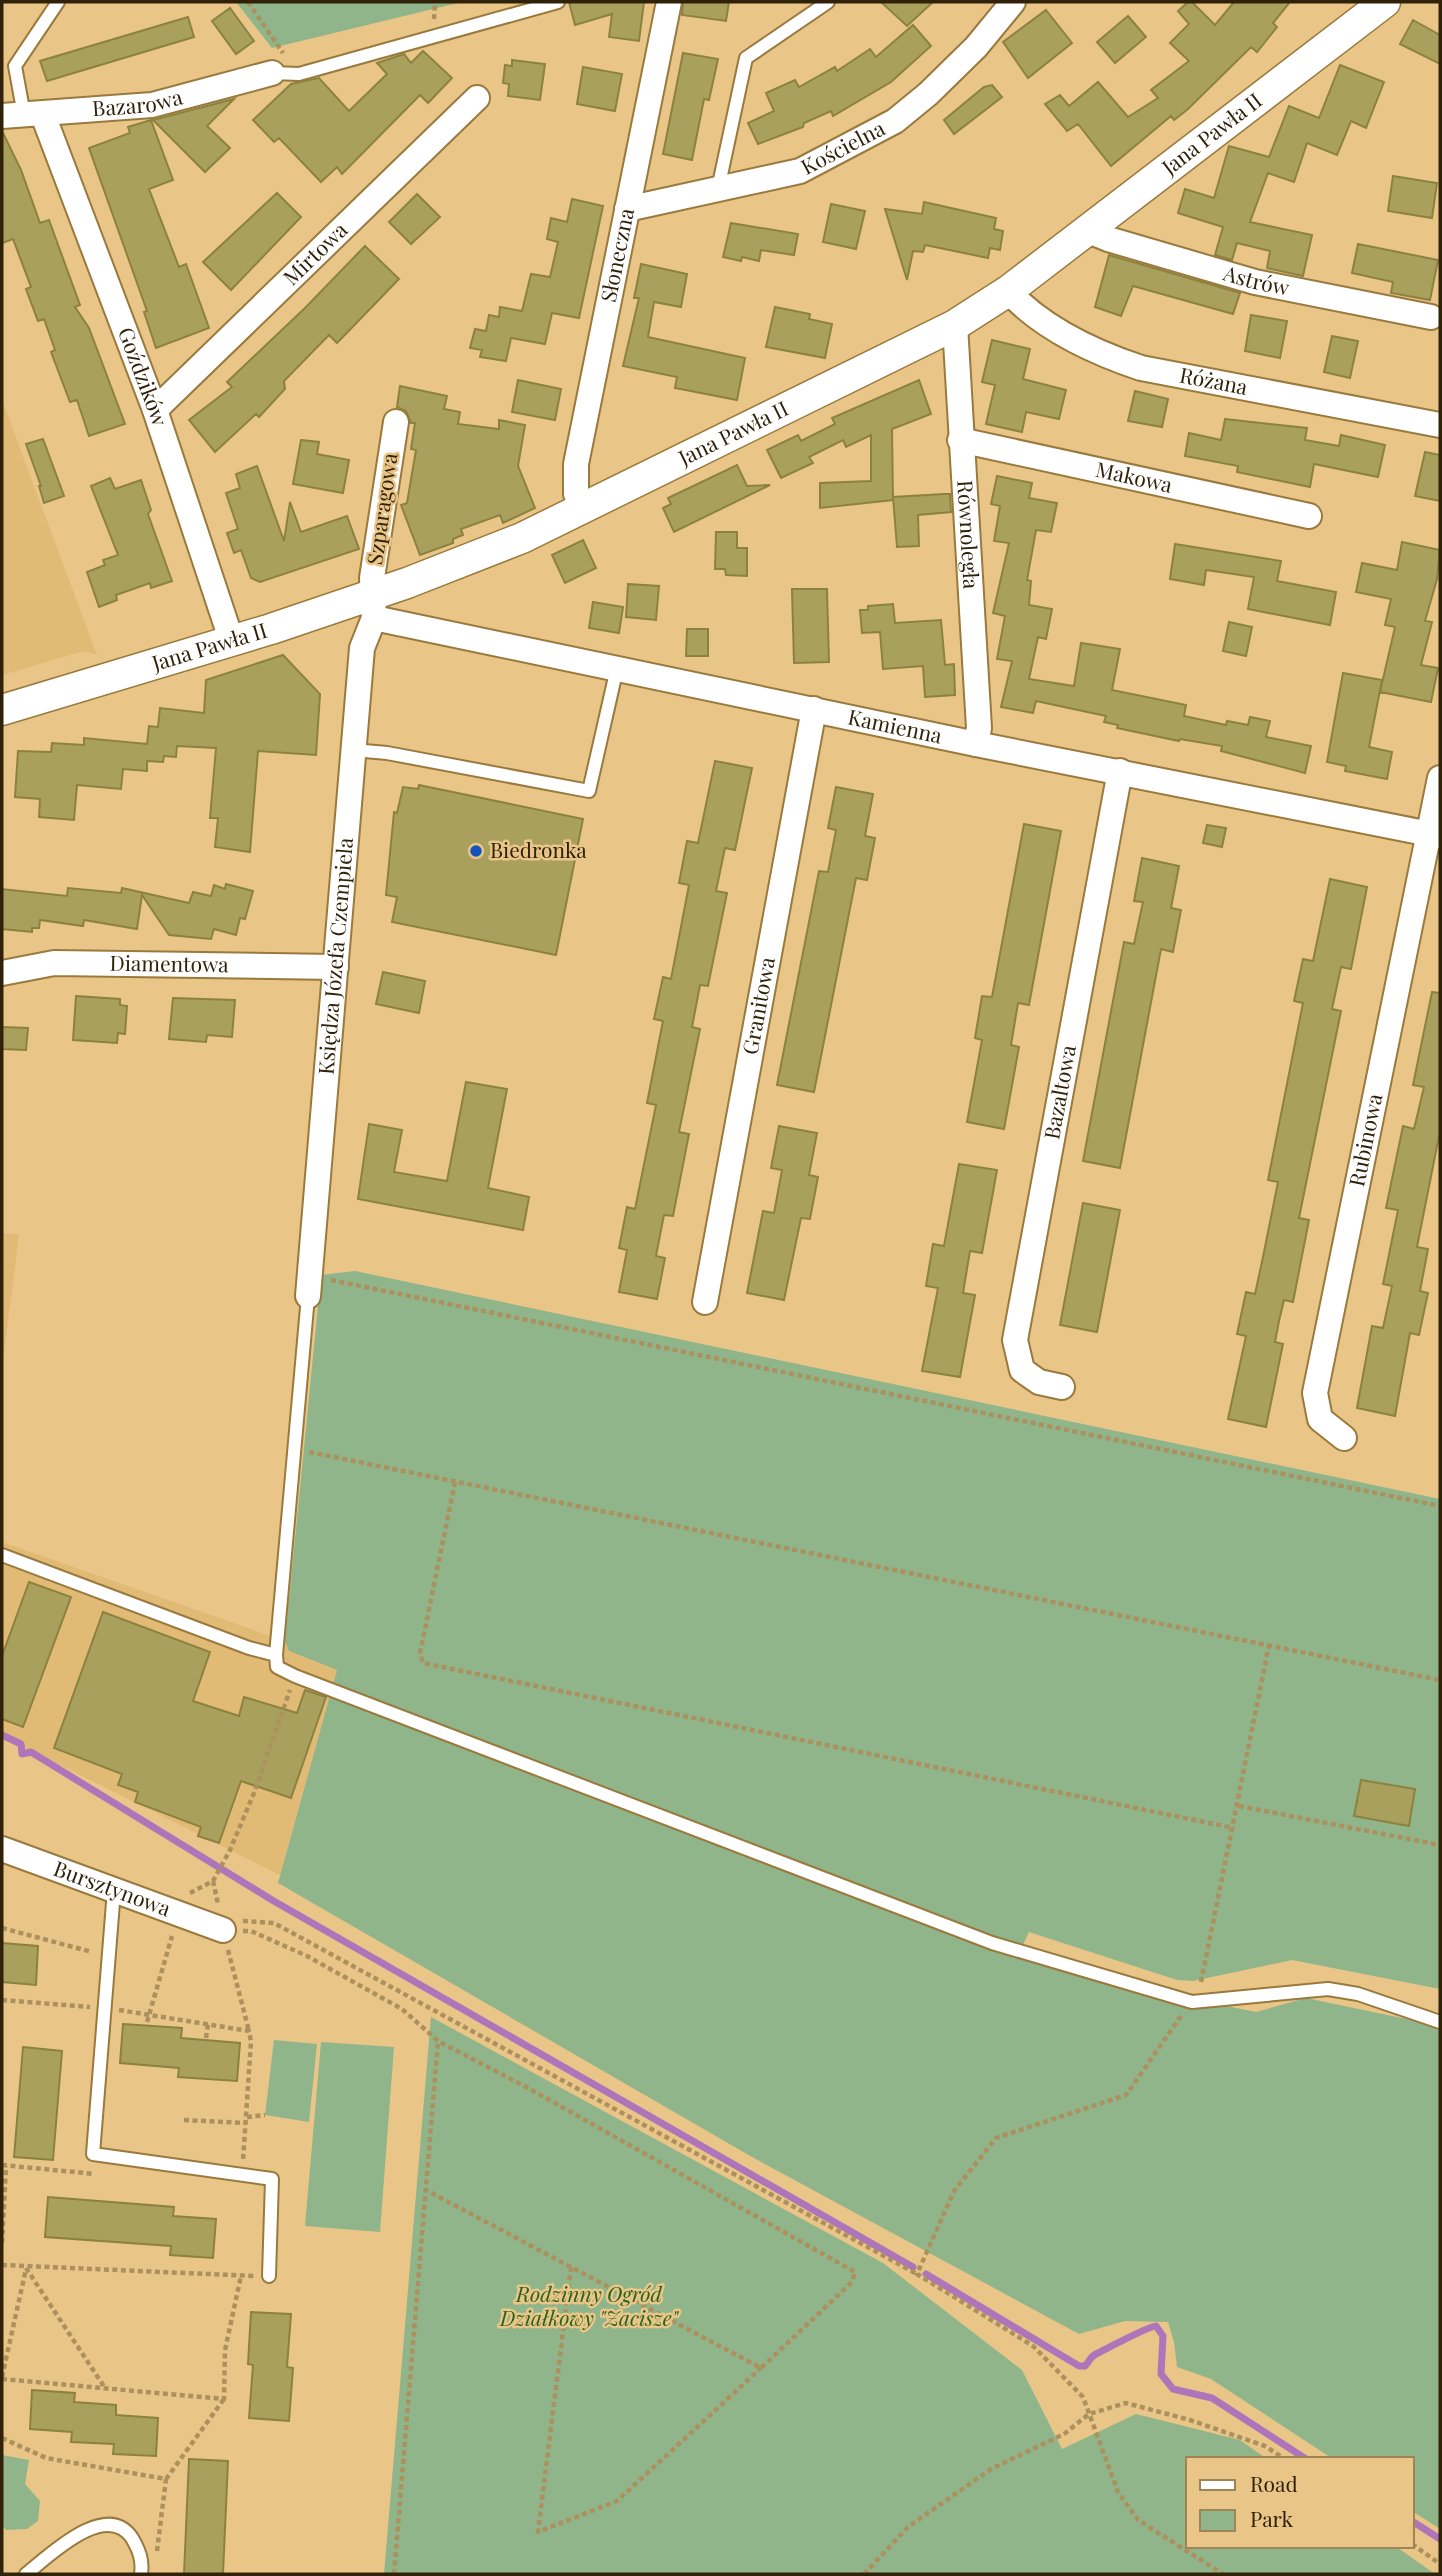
<svg xmlns="http://www.w3.org/2000/svg" width="1442" height="2576" font-family="'Playfair Display',serif">
<style>
.built{fill:#e1ba75}
.green{fill:#90b58a}
.lines{fill:none;stroke-linecap:round;stroke-linejoin:round}
.stream{stroke:#ae75ba;stroke-width:7}
.building{fill:#aaa05d;stroke:#8c823f;stroke-width:2}
.service-casing{stroke:#9a793d;stroke-width:16}
.minor-casing{stroke:#9a793d;stroke-width:28}
.tertiary-casing{stroke:#9a793d;stroke-width:33}
.path{stroke:#ac905e;stroke-width:4.5;stroke-dasharray:5 3.5;stroke-linecap:butt}
.service{stroke:#fff;stroke-width:12}
.minor{stroke:#fff;stroke-width:24}
.tertiary{stroke:#fff;stroke-width:30}
.poi-dot{fill:#1453be;stroke:#e9c688;stroke-width:2.5}
.labels{text-anchor:middle;stroke-width:5;stroke-linejoin:round;paint-order:stroke}
.street-label{font-size:21px;fill:#302209;stroke:#e9c688}
.poi-label{font-size:21px;fill:#302209;stroke:#e9c688;text-anchor:start}
.park-label{font-size:21px;font-style:italic;fill:#28621e;stroke:#e9c688}
</style>
<rect width="100%" height="100%" fill="#e9c688"/>
<path class="built" d="M2,400l95,255 -13,-4 -82,24z
M2,1233l17,2 -17,133z
M2,1542l283,99 4,10 48,19 -57,205 -278,-139z"/>
<path class="green" d="M236,2h226l-190,46z
M355,1271l1085,228v490l-148,-29 -99,21 -16,-1 -148,-48 -7,15 125,43 109,22 50,-14 134,28v503l-28,-18v-52h-79l-122,-80 -34,-12 -3,-25 -6,-20 -43,-1 -46,13 -327,-177 -474,-274 59,-213 -48,-19 -4,-10 36,-366z
M431,2017l452,246 139,107 40,79 74,-35 104,26 27,19h-79v87h207l40,28h-1051z
M274,2040l43,4 -8,78 -44,-7z
M321,2042l73,5 -14,185 -75,-6z
M2,2455l27,5 -4,24 15,17 -2,20 -11,8 -21,1 -4,-5z"/>
<g class="lines">
<path class="stream" d="M2,1735l19,9 1,10 9,-2 241,148 641,367
M926,2274l153,92h6c4,-4 5,-9 11,-12 10,-5 53,-28 60,-28l7,10 -2,38 12,15 39,9 94,61
M1412,2521l28,18"/>
</g>
<path class="building" d="M569,2h75l-5,39 -30,-4 3,-23 -37,11z
M683,2h46l-3,19 -44,-6z
M881,2h52l-26,24z
M1188,2h4l23,23 19,-23h56l-17,21 4,4 -20,25 -6,-5 -63,62 -14,11 -3,-4 -60,50 -33,-42 -11,7 -22,-27 15,-9 9,11 29,-24 30,35 30,-19 -7,-8 38,-29 -19,-18 19,-19 -11,-13z
M230,8l24,33 -18,13 -24,-33z
M1046,10l26,33 -44,35 -25,-36z
M1128,16l18,21 -31,26 -18,-21z
M188,17l6,20 -147,44 -7,-20z
M1413,20l27,15v29l-40,-20z
M913,25l18,21 -40,36 -58,34 -2,-5 -27,12 -1,4 -45,17 -10,-21 26,-12 -8,-18 29,-13 4,7 36,-20 2,4 33,-22 6,8z
M423,51l29,27 -24,25 -8,-8 -78,79 -5,-7 -16,15 -42,-44 -5,4 -21,-22 38,-36 28,-6 30,33 38,-37 -10,-11 27,-9 7,9z
M683,53l35,6 -9,41 -5,-1 -12,61 -29,-6z
M512,60l33,4 -5,36 -32,-4 1,-12 -6,-1 2,-18 7,1z
M1340,65l44,17 -18,46 -15,-7 -14,34 -30,-12 -13,39 -26,-9 -18,49 62,13 -9,41 -36,-8 3,-17 -33,-8 -5,17 -17,-5 8,-28 -45,-14 7,-24 29,9 15,-52 40,11 20,-51 30,12z
M583,67l39,7 -7,37 -38,-7z
M992,85l10,12 -48,37 -10,-14 40,-33z
M234,99l-27,27 23,22 -25,24 -52,-52z
M151,120l22,60 -24,9 30,78 7,-3 23,64 -53,20 -12,-36 3,-1 -58,-163 41,-15 -2,-6z
M2,131l19,39 19,53 9,-3 31,85 -5,2 14,21 36,96 -36,12 -12,-36 -7,2 -19,-50 4,-2 -11,-31 -6,2 -12,-32 5,-2 -18,-48 -11,4z
M1393,176l44,7 -5,35 -44,-7z
M277,193l24,24 -70,73 -28,-28z
M417,194l23,23 -29,27 -22,-22z
M572,199l31,7 -24,112 -27,-5 -7,31 -34,-6 -5,23 -26,-4 2,-7 -12,-2 5,-19 11,2 3,-16 10,2 1,-10 22,4 9,-37 19,3 8,-35 -11,-3 4,-21 16,4z
M924,202l72,16 -2,11 9,2 -3,19 -10,-2 -2,10 -63,-13 -2,7 -10,-1 -6,29 -22,-71 37,5z
M831,204l34,7 -9,38 -33,-7z
M731,223l67,11 -4,21 -33,-5 -2,11 -17,-4 -1,4 -18,-4z
M1358,244l80,16 -8,40 -39,-7 2,-11 -41,-9z
M365,246l34,33 -62,64 -8,-8 -45,46 1,8 -26,28 -3,-3 -41,38 -26,-32 43,-33 -5,-5 79,-75z
M1109,255l131,38 -7,21 -100,-28 -12,30 -26,-9z
M641,264l46,10 -6,33 -27,-5 -6,35 97,21 -8,42 -62,-12 2,-11 -54,-11 16,-68h-5z
M775,307l35,7 -1,5 23,5 -7,34 -59,-11z
M1251,315l36,6 -7,37 -35,-7z
M1332,336l26,5 -8,37 -26,-6z
M992,340l38,9 -7,30 43,11 -7,29 -33,-7 -4,20 -36,-8 9,-39 -13,-3z
M518,380l43,9 -6,31 -43,-8z
M919,380l12,34 -39,15 1,71 -73,8v-25l51,-2v-46l-25,12 -3,-7 -34,17 4,6 -32,15 -14,-28 31,-15 3,6 34,-17 -3,-6z
M400,386l47,10 -3,13 16,3 -2,12 41,5v-9l26,5 -7,41 17,42 -32,15 -3,-8 -39,14 2,6 -10,4v4l-33,12 -19,-50 6,-2 9,-53 -5,-1 4,-26h-4l-5,-12 -9,-4z
M1135,391l33,8 -6,28 -34,-6z
M1225,419l82,9 -2,12 34,6 2,-11 44,10 -7,32 -64,-13 -4,23 -73,-15 1,-6 -53,-10 4,-23 32,7z
M43,439l21,57 -20,7 -5,-17h2l-15,-42z
M301,440l18,2 -2,12 32,6 -6,33 -50,-9z
M1425,452l15,3v46l-25,-5z
M737,465l10,21 23,-1 -96,47 -11,-24 8,-4 -3,-6z
M257,466l27,75 6,-39 11,30 46,-16 12,33 -99,33 -9,-4 -10,-28 -7,3 -7,-20 11,-4 -12,-36 14,-5 -4,-14z
M997,476l35,7 -3,15 28,5 -6,29 -15,-2 -9,50 4,1 -2,24 23,4 -6,30 -8,-2 -9,42 45,7 7,-43 39,6 -8,41 74,15 -2,11 42,9 1,-4 21,4 2,-8 20,4 -4,16 45,9 -6,27 -84,-22 1,-5 -42,-7 -1,2 -62,-13 1,-3 -14,-3 2,-6 -70,-15 -3,12 -32,-6 11,-46 -15,-2 8,-43 -12,-3 16,-70 -15,-2 6,-35 -9,-2z
M110,478l5,11 26,-9 10,30 -3,4 24,67 -21,7 -1,-5 -34,12 1,5 -18,7 -12,-35 18,-7 -2,-5 15,-5 -27,-69z
M944,494h6l1,18 -33,3 1,31 -22,1 -4,-50z
M716,532h21v16h10v28l-21,-1 -1,-6h-10z
M583,540l13,28 -31,15 -13,-28z
M1402,542l38,8 -3,29 -12,42 7,1 -11,43 17,3 -7,34 -51,-10 15,-65 -10,-2 6,-26 -35,-7 6,-29 35,7z
M1175,544l106,17 -4,20 59,11 -6,33 -82,-16 6,-32 -48,-7 -2,15 -34,-6z
M628,584l31,2 -3,34 -30,-3z
M792,589h35l2,73 -35,1z
M593,602l30,5 -4,26 -30,-5z
M893,604l2,19 46,-3 4,45 9,-1 1,31 -30,2 -2,-31 -40,3 -3,-37 -18,1 -2,-23h8v-4z
M1229,622l23,5 -6,29 -23,-5z
M687,629h21v27h-22z
M283,655l37,39 -4,61 -58,-4 -8,101 -35,-5 3,-29h-8l6,-70 -39,-2 -1,11 -12,-1 -1,6 -16,-1v10l-24,-2 -2,20 -44,-4 -3,35 -35,-3 1,-18 -25,-2 3,-46 33,1 1,-9 32,2v-7l63,6 2,-18 9,1 2,-19 44,5 2,-33z
M1343,673l39,7 -13,67 23,5 -5,27 -42,-8 1,-5 -19,-4z
M715,761l37,7 -17,82 -10,-2 -9,43 11,2 -19,93 -8,-1 -8,42 8,2 -21,103 10,2 -16,82 -9,-1 -4,20 -4,21 9,2 -8,41 -38,-7 8,-42 -8,-2 8,-41 8,2 21,-104 -9,-2 16,-82 -9,-2 9,-42 8,2 18,-94 -10,-2 8,-42 11,2z
M419,785l164,34 -27,136 -164,-33 5,-25 -11,-2 8,-83 3,1 6,-26 15,2z
M836,787l37,7 -8,42 10,2 -8,42 -11,-2 -42,214 -37,-7 42,-214 9,1 8,-42 -8,-2z
M1024,824l37,7 -32,174 -11,-2 -7,42 8,2 -15,82 -37,-7 15,-82 -7,-2 7,-42 10,1z
M1207,825l19,3 -4,19 -19,-4z
M1142,858l37,8 -8,42 10,2 -8,42 -12,-3 -41,219 -37,-7 41,-219 10,2 9,-42 -9,-1z
M1330,879l37,8 -16,82 -10,-2 -9,42 9,2 -42,207 10,2 -16,82 -9,-2 -5,21 -4,21 8,2 -17,83 -38,-8 18,-83 -9,-2 9,-42 9,2 8,-37 15,-75 -10,-2 35,-177 -9,-2 9,-42 10,2z
M226,884l27,7 -8,28 -5,-1 -4,17 -22,-6 -3,10 -42,-4 -27,-40 -5,34 -53,-9 -1,6 -43,-6 -1,8h-7v4l-30,-3v-40l65,7 1,-8 53,5 1,-5 67,15 4,-11 18,4 3,-11 11,4z
M383,972l42,9 -6,32 -43,-9z
M1432,992l8,1v138l-23,116 11,2 -8,42 8,2 -9,42 -9,-2 -15,83 -38,-8 15,-82 11,2 9,-42 -9,-2 15,-74 -12,-2 17,-82 11,3 10,-42 -11,-2z
M76,996l44,3v6l7,1 -2,28 -7,-1 -1,10 -44,-3z
M173,998l62,2 -3,37 -25,-2 -1,7 -37,-3z
M2,1027l26,1 -2,22 -24,-1z
M466,1082l41,7 -19,99 41,9 -6,33 -165,-31 11,-75 33,6 -8,42 53,9z
M779,1126l38,7 -8,42 9,2 -8,42 -9,-1 -17,82 -37,-7 16,-82 11,2 8,-43 -11,-2z
M959,1164l38,6 -15,83 -12,-2 -7,42 12,2 -15,82 -38,-6 16,-83 -12,-2 7,-42 11,2z
M1083,1203l37,7 -23,122 -37,-7z
M29,1582l42,15 -48,130 -21,-8v-63z
M103,1612l107,40 -17,49 46,15 5,-19 53,16 8,-23 21,7 -35,101 -50,-17 -22,62 -21,-7 3,-9 -66,-25 3,-10 -20,-7 4,-11 -68,-26z
M1361,1780l54,9 -6,37 -55,-10z
M2,1943l36,3 -2,39 -34,-3z
M123,2024l59,4 -1,10 59,5 -3,38 -59,-4 1,-9 -59,-5z
M23,2047l39,4 -9,109 -39,-3z
M48,2197l126,10 -1,9 43,3 -3,39 -43,-3 1,-9 -126,-9z
M251,2312l40,2 -4,53 6,1 -4,53 -40,-3 4,-53 -5,-1z
M32,2390l43,3 -1,9 42,3v10l42,3 -2,38 -43,-2 1,-10 -43,-2 1,-10 -42,-3z
M189,2459l39,2 -5,113h-39z"/>
<g class="lines">
<defs>
<path id="service" d="M272,73l27,1 259,-72
M24,115l-9,-49 43,-64
M718,189l28,-131 82,-56
M353,750l34,3 202,38 28,-123
M2,1555l247,93 27,7 32,-359
M276,1655l1,12 18,9 697,267 200,59 136,-13 30,5 82,28
M114,1890l-21,264 179,25 -3,97
M26,2574c22,-17 80,-75 106,-36 7,12 11,22 9,36"/>
<g id="minor">
<path id="s1" d="M43,115l112,295 77,232"/>
<path id="s2" d="M2,116l150,-11 120,-32"/>
<path id="s3" d="M627,209l173,-38 95,-50 33,-27 48,-47 37,-45"/>
<path id="s4" d="M1086,230l22,9 147,43 176,35"/>
<path id="s5" d="M1008,291c34,37 85,61 133,77l299,57"/>
<path id="s6" d="M955,325l24,403 -3,16"/>
<path id="s7" d="M155,410l322,-312"/>
<path id="s8" d="M396,422l-24,156 2,40 602,126 464,92"/>
<path id="s9" d="M960,440l349,76"/>
<path id="s10" d="M584,508l-8,-14v-30l93,-462"/>
<path id="s11" d="M2,973l52,-10 282,4"/>
<path id="s12" d="M308,1296l54,-648 12,-30"/>
<path id="s13" d="M705,1302l109,-593"/>
<path id="s14" d="M1062,1387l-23,-5 -17,-12 -7,-30 105,-569"/>
<path id="s15" d="M1344,1438l-24,-19 -5,-26 125,-615"/>
<path id="s16" d="M2,1849l221,81"/>
</g>
<g id="tertiary">
<path id="s17" d="M2,710l269,-81 136,-46 115,-45 433,-213 53,-34 377,-289"/>
</g>
</defs>
<use href="#service" class="service-casing"/>
<use href="#minor" class="minor-casing"/>
<use href="#tertiary" class="tertiary-casing"/>
<path class="path" d="M248,2l35,51
M434,19l1,-17
M331,1280l1109,226
M309,1452l1131,228
M455,1482l-35,171 3,10 811,165
M1239,1806l201,39
M213,1881l5,23
M190,1893l23,-12 17,-31 24,-57 36,-103
M243,1921l31,2 643,351
M2,1928l90,24
M243,1931h8l56,25 95,53 36,32 92,48 325,183 -3,10 -91,86 -335,-178
M228,1950l21,81
M1201,1982l68,-337
M2,2000l88,7
M119,2010l130,21 2,11 -8,118
M1181,2016l-55,79 -130,43 -42,53 -37,83 116,72 50,51 35,95 20,28 85,54
M147,2022l25,-86
M206,2038l2,-14
M247,2117l18,-2
M184,2120l62,3
M2,2165l93,9
M2,2243l4,-77
M2,2265l252,11
M571,2267l-33,265 79,-31 144,-133
M26,2268l79,120
M2,2377l24,-108
M2,2379l222,20 1,-49 16,-74
M2,2438l44,20 120,21 58,-80
M1412,2544l28,20
M157,2551l9,-72
M394,2574l44,-533
M864,2574l44,-47 83,-58 73,-35 25,-20 37,-11 64,17 75,26 20,13"/>
<use href="#service" class="service"/>
<use href="#minor" class="minor"/>
<use href="#tertiary" class="tertiary"/>
</g>
<circle class="poi-dot" cx="476" cy="851" r="7"/>
<g class="labels">
<g class="street-label">
<text dy="7" stroke="none"><textPath href="#s2" startOffset="136">Bazarowa</textPath></text>
<text dy="7" stroke="none"><textPath href="#s17" startOffset="1351">Jana Pawła II</textPath></text>
<text dy="7" stroke="none"><textPath href="#s3" startOffset="226">Kościelna</textPath></text>
<text dy="7" stroke="none"><textPath href="#s7" startOffset="224">Mirtowa</textPath></text>
<text dy="7" stroke="none"><textPath href="#s10" startOffset="259">Słoneczna</textPath></text>
<text dy="7" stroke="none"><textPath href="#s4" startOffset="178">Astrów</textPath></text>
<text dy="7" stroke="none"><textPath href="#s1" startOffset="280">Goździków</textPath></text>
<text dy="7" stroke="none"><textPath href="#s5" startOffset="229">Różana</textPath></text>
<text dy="7" stroke="none"><textPath href="#s17" startOffset="784">Jana Pawła II</textPath></text>
<text dy="7" stroke="none"><textPath href="#s9" startOffset="178">Makowa</textPath></text>
<text transform="translate(383 509) rotate(-82)" y="7">Szparagowa</text>
<text dy="7" stroke="none"><textPath href="#s6" startOffset="210">Równoległa</textPath></text>
<text dy="7" stroke="none"><textPath href="#s17" startOffset="217">Jana Pawła II</textPath></text>
<text dy="7" stroke="none"><textPath href="#s8" startOffset="730">Kamienna</textPath></text>
<text dy="7" stroke="none"><textPath href="#s12" startOffset="341">Księdza Józefa Czempiela</textPath></text>
<text dy="7" stroke="none"><textPath href="#s11" startOffset="168">Diamentowa</textPath></text>
<text dy="7" stroke="none"><textPath href="#s13" startOffset="301">Granitowa</textPath></text>
<text dy="7" stroke="none"><textPath href="#s14" startOffset="327">Bazaltowa</textPath></text>
<text dy="7" stroke="none"><textPath href="#s15" startOffset="315">Rubinowa</textPath></text>
<text dy="7" stroke="none"><textPath href="#s16" startOffset="117">Bursztynowa</textPath></text>
</g>
<g class="poi-label">
<text x="490" y="858">Biedronka</text>
</g>
<g class="park-label">
<text x="589" y="2302">Rodzinny Ogród<tspan x="589" dy="24">Działkowy "Zacisze"</tspan></text>
</g>
</g>
<rect width="1442" height="2576" fill="none" stroke="#302209" stroke-width="7"/>
<rect x="1186" y="2457" width="228" height="91" fill="#e9c688" stroke="#9f8455" stroke-width="2"/>
<rect x="1200" y="2480" width="35" height="10" fill="#ffffff" stroke="#9f8455" stroke-width="2"/>
<text x="1250" y="2492" font-size="21" fill="#302209">Road</text>
<rect x="1200" y="2510" width="35" height="21" fill="#90b58a" stroke="#9f8455" stroke-width="2"/>
<text x="1250" y="2527" font-size="21" fill="#302209">Park</text>
</svg>
